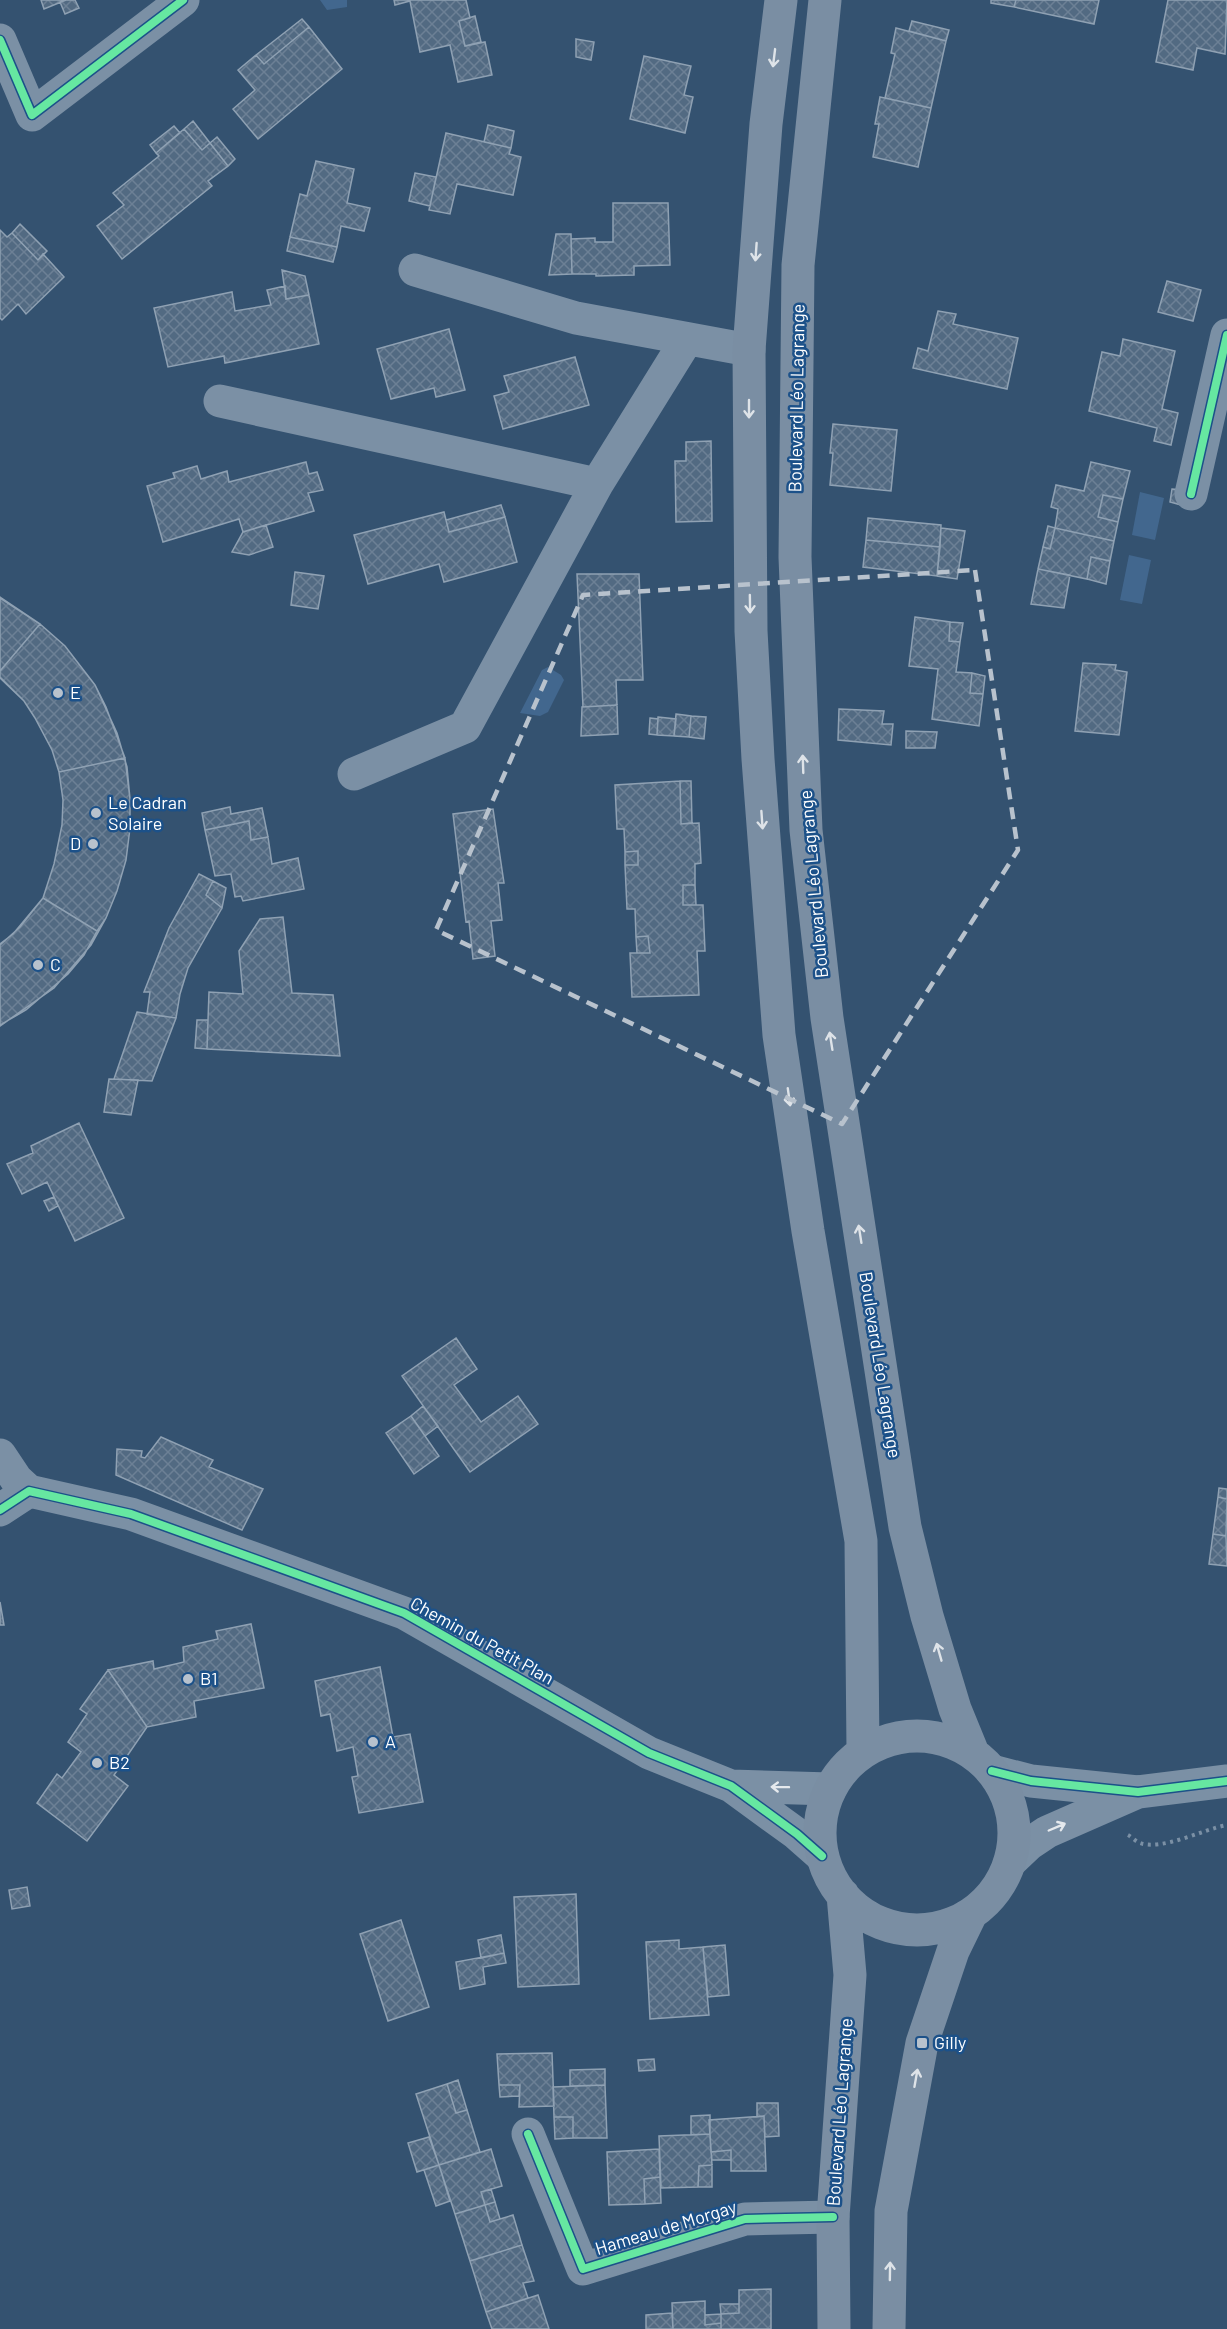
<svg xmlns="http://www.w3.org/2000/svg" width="1227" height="2329" font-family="Barlow,sans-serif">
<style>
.water{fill:#42678e}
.building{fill:url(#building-cross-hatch);stroke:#8fa1b3;stroke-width:1.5}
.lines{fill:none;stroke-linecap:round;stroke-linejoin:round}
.path{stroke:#7b90a5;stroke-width:4;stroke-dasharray:3 4.5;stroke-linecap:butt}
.minor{stroke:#7b90a5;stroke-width:33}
.major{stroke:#7a8ea3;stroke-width:33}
.cycleway-casing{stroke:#1c5189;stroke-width:11}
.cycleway{stroke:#66e7a1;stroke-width:8}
.oneway{stroke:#dee3e8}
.oneway2{stroke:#e5e9ed}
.marked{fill:none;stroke:#b8c2cd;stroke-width:4.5;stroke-dasharray:12 8;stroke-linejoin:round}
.poi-dot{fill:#b8c2cd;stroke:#1c5189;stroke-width:2}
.labels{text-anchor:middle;stroke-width:5;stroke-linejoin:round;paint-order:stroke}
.street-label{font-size:18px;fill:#fff;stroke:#1c5189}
.poi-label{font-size:18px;fill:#fff;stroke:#1c5189;text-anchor:start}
</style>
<defs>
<pattern id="building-cross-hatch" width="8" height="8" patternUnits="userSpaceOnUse" patternTransform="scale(1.5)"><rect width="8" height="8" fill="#526a82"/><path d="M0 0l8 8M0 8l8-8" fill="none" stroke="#6c8095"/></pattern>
</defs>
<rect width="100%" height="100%" fill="#345270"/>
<path class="water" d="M320,0h27v7l-20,3z
M1140,492l24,6 -9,42 -23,-5z
M1129,555l22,5 -9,44 -22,-4z
M548,667l13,8 3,5 -16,32 -8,4 -20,-3 22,-43z"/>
<path class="building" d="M41,0h25l-22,9z
M66,0h9l4,8 -14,6 -5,-12z
M394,0h72l4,18 -11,3 6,25 20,-4 7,33 -34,7 -8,-37 -30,7 -10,-51 -15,4z
M991,0h25l-2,7 -23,-4z
M1016,0h83l-5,24 -80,-17z
M1168,0h59l-2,54 -28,-6 -4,22 -37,-8z
M475,16l6,26 -16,4 -6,-25z
M302,19l7,8 -45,37 -8,-9z
M912,21l37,9 -3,11 -37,-10z
M309,27l33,42 -84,70 -25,-30 22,-19 -17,-20 18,-15 8,9z
M896,28l50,13 -15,67 -46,-10 10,-44 -4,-1z
M576,39l18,3 -3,18 -15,-3z
M644,56l47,10 -7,29 9,2 -8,36 -55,-14z
M880,97l51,11 -13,59 -45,-10 6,-33h-4z
M193,121l17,22 -8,7 -18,-21z
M488,125l26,6 -3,17 -27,-6z
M174,126l6,7 -24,20 -6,-8z
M184,129l18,21 8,-7 18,23 -20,15 4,5 -90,73 -25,-33 27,-21 -11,-12 46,-37 -3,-3z
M446,133l65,15 -2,6 12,3 -8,38 -56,-11 -7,30 -21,-4z
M217,137l18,22 -7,7 -18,-23z
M316,161l38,8 -7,34 23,5 -6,23 -23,-5 -4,21 -47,-10 10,-43 7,2z
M415,173l21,4 -6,29 -21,-5z
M613,203h55l2,62 -36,1v9l-38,1v-2h-24l-1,-35 24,-1v4h18z
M20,224l27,27 -9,9 -26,-27z
M0,230l7,7 5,-4 26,27 5,-6 21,23 -38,37 -8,-10 -16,16 -2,-2z
M556,234h15l1,40 -23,1z
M290,237l47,10 -4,15 -46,-11z
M282,270l23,6 4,19 -23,4z
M1167,281l34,9 -8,31 -35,-9z
M285,286l1,13 23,-4 10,49 -94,19 -1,-7 -56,11 -14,-59 78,-16 3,19 36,-6 -4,-15z
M938,311l18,3 -3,10 65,14 -11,51 -94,-21 5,-20 10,3z
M449,329l16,61 -29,7 -2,-9 -43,11 -14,-50z
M1123,339l52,12 -13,58 16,4 -7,32 -17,-4 3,-13 -68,-17 13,-59 18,4z
M575,357l14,48 -86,24 -9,-33 15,-4 -5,-16z
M833,424l64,6 -6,61 -61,-6 3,-32h-3z
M711,441l1,80 -36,1 -1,-61h11v-19z
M306,462l3,12 8,-2 6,18 -15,3 6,18 -71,21 -4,-13 -76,23 -16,-56 28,-8 -2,-5 24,-7 4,13 26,-8 2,11z
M1091,462l39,9 -7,28 -20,-4 -5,22 20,5 -4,19 -59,-13 3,-19 -7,-2 5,-22 28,6z
M1172,489l11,1 -2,15 -11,-3z
M1103,495l20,4 -5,23 -20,-5z
M501,505l4,12 -56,15 -3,-12z
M444,512l5,20 56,-15 12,45 -73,20 -5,-18 -71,20 -14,-49z
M868,518l73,7 -1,22 -74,-7z
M266,525l7,22 -24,8 -17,-3 11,-20z
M1048,526l7,2 -5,21 -7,-2z
M941,528l24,3 -8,48 -20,-3z
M1055,528l59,13 -4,20 -19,-4 -4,22 -49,-10 5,-22 7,2z
M866,540l74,7 -3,29 -74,-9z
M1091,557l19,4 -4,23 -19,-5z
M1038,569l32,6 -6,33 -33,-4z
M295,572l29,4 -6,33 -27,-4z
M577,574h62l4,106h-27l1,25 -34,2z
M0,597l40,27 -40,47z
M0,598l40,26 25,22 30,39 22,48 10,34 3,32v29l-4,32 -9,31 -11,27 -15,27 -37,43 -54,38v-82l13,-10 30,-36 11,-34 8,-39 1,-25 -4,-28 -7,-22 -17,-32 -11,-17 -24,-23z
M915,617l35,5 -1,19 11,1 -4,30 16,1 -2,20 13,1 -4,32 -47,-7 6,-50 -29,-3z
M950,622l13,1 -3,19 -11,-1z
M40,624l25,22 30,39 11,22 19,51 -66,14 -7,-22 -17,-32 -11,-17 -24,-24v-6z
M1083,663l33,2 -1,5 12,2 -8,63 -44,-4z
M972,673l13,3 -2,18 -13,-1z
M617,705l1,29 -37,2 1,-29z
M839,709l45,2 -2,13h11l-2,21 -53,-5z
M676,714l15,2 -2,21 -15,-1z
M691,716l15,1 -2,22 -15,-2z
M658,717l18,2 -2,17 -17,-1z
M650,718l8,1 -1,16 -8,-1z
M906,731l31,1 -2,16h-29z
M125,758l5,41v29l-4,32 -9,31 -11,27 -9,13 -54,-33 11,-34 8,-39 1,-25 -4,-28z
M680,781l1,43 18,-1 2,40 -6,1v21h-12v20h20l2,46h-8l2,44 -67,2 -2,-44h20l-2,-17 -12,1 -1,-28h-8l-2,-44h13v-14l-13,1 -1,-23h-7l-2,-44z
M680,781h11l1,42 -11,1z
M230,807l1,7 31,-6 6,29 -17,3 -2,-19 -44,9 -3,-17z
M493,809l11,74h-6l4,37 -11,1 4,35 -22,3 -4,-38 -3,1 -13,-108z
M249,821l2,19 17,-3 4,27 26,-6 6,31 -61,12 -2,-5 -6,1 -4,-23 -16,2 -10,-46z
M638,851v14h-13v-13z
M199,874l14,7 -7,14 16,13 -34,60 -8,26 -4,24 -29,-4 3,-22h-6l25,-64z
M213,881l13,7 -4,20 -16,-13z
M683,885h12l1,20h-13z
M43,898l54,33 -13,24 -16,19 -42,36 -26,15v-80l20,-18z
M283,917l9,76 41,2 7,61 -133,-7 2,-57 34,2 -4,-43 21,-32z
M648,936l2,17h-13l-1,-16z
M137,1012l39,6 -24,63 -38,-2z
M197,1020h11l-1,29 -12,-1z
M109,1079l29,1 -7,35 -27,-3z
M79,1123l45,95 -49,23 -28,-59 -25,12 -15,-30 26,-11 -2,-7z
M54,1197l4,9 -9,5 -5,-10z
M456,1338l21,31 -23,16 27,37 37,-26 20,28 -68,48 -68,-96z
M423,1406l15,20 -13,10 -14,-20z
M411,1416l28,40 -25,18 -28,-41z
M161,1437l52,23 -4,7 54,22 -21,41 -126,-55 1,-26 25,2 -1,6 4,1z
M1219,1488l8,1v10l-9,-2z
M1218,1497l9,2 -1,37 -13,-2z
M1213,1534l13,2 1,30 -18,-2z
M0,1602l4,23h-4z
M251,1624l13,64 -70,13 2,16 -49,10 -39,-57 45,-9 1,8 30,-7 -1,-15 35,-8 -2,-8z
M380,1667l13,70 17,-3 13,68 -64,11 -7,-36 6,-1 -5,-29 -16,4 -7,-37 -9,2 -6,-35z
M108,1670l39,57 -33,48 14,11 -41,55 -50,-38 20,-29 5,4 19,-26 -13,-10 19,-28 -7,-5z
M27,1887l3,19 -18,3 -3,-19z
M576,1894l3,90 -61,3 -4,-90z
M401,1920l28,87 -41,14 -28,-87z
M501,1935l3,18 -23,5 -3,-18z
M679,1940v9l24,-2 6,68 -59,4 -4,-77z
M725,1945l4,50 -21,2 -5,-50z
M504,1953l2,10 -23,4 2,17 -25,5 -4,-27z
M552,2053l2,53 -35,1 1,-22h-21l-2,-31z
M654,2059l1,11 -16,1 -1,-11z
M605,2069v16l-35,1v-16z
M458,2080l9,30 -11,3 -9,-29z
M447,2084l9,29 11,-3 13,42 -41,13 -23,-71z
M499,2085h21l-1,11 -19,1z
M605,2085l2,53h-34v-21h-19l-1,-30z
M757,2103h21l1,33 -14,1 -1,-21 -7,1z
M710,2115v19l-19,1v-19z
M764,2116l2,55h-35v-21l-20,2 -2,-32z
M554,2117h19v21l-18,1z
M710,2134l2,31 -13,1 -1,21 -37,1 -2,-52z
M429,2137l10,28 -22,7 -9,-29z
M491,2149l11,37 -21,6 4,13 -30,9 -16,-49z
M659,2149l1,28 -16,2 1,25 -36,1 -2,-53z
M731,2150v10h-19l-1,-8z
M439,2165l11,36 -14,5 -12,-36z
M712,2165v22h-14l1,-21z
M660,2177l1,26 -16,1 -1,-25z
M491,2189l4,13 -10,3 -4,-13z
M495,2202l5,17 -10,3 -5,-17z
M485,2205l5,17 23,-7 9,30 -52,16 -15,-47z
M522,2245l12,36 -11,2 5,15 -42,14 -16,-51z
M771,2289v40h-50v-15l18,-1v-23z
M538,2295l11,34h-57l-6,-17z
M705,2301v24l16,-2v6h-48l-1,-26z
M720,2304h19v9l-18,1z
M672,2313l1,16h-27v-14z
M721,2314v9l-16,2v-10z"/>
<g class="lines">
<path class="path" d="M1128,1835c4,2 8,7 12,8 22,8 64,-14 87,-18"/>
<path class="minor" d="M0,40l32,75 151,-115
M415,270l161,48 173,32
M220,401l377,83
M1191,494l36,-159
M354,774l111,-47 132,-243 90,-145
M0,1455l16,24 13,12
M0,1510l29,-19 102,23 273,99 245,140 82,33 66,48 25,22
M992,1771l39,10 107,11 89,-11
M731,1786l99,3
M1010,1862l19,-18 18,-12 89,-39
M528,2134l55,135 162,-50 88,-2"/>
<path class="major" d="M781,0l-15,124 -17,226 2,281 7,128 21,276 29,196 53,310 2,210
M825,0l-27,265 -3,292 11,273 21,188 78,509 22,89 28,93 18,44
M820 1833a97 97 0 1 1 194 0a97 97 0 1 1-194 0Z
M834,2329l-1,-112 17,-242 -7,-80
M889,2329l2,-118 31,-168 31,-92 18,-37"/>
<defs>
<path id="cycleway" d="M0,40l32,75 151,-115
M1191,494l36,-159
M0,1510l29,-19 102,23 273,99 245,140 82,33 66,48 25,22
M992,1771l39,10 107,11 89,-11
M528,2134l55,135 162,-50 88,-2"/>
</defs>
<use href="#cycleway" class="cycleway-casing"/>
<use href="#cycleway" class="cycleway"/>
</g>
<defs><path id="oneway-shaft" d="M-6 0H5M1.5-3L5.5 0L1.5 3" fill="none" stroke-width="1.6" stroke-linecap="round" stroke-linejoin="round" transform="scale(1.5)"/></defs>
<g class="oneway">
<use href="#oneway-shaft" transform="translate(774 58) rotate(97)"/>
<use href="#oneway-shaft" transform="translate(756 252) rotate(94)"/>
<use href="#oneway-shaft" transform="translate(749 409) rotate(90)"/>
<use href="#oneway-shaft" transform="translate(750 604) rotate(89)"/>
<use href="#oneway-shaft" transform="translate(803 764) rotate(-92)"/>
<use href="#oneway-shaft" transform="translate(762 820) rotate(86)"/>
<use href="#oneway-shaft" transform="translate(831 1041) rotate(-99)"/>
<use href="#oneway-shaft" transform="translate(789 1097) rotate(82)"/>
<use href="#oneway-shaft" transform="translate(860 1234) rotate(-99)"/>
<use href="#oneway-shaft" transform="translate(939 1652) rotate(-106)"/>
<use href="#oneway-shaft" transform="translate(916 2078) rotate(-80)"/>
<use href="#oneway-shaft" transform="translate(890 2271) rotate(-89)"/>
</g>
<g class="oneway2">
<use href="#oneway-shaft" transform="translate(780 1787) rotate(-179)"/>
<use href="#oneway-shaft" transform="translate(1057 1827) rotate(-23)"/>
</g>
<path class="marked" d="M975,570l43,280 -176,274 -406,-194 147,-335z"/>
<g class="poi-dot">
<circle cx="58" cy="693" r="6"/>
<circle cx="96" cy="813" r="6"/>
<circle cx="93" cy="844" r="6"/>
<circle cx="38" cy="965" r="6"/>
<circle cx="188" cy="1679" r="6"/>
<circle cx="373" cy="1742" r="6"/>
<circle cx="97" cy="1763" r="6"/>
<rect x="916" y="2037" width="12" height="12" rx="3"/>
</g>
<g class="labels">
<g class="street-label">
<text transform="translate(797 398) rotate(-89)" y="6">Boulevard Léo Lagrange</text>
<text transform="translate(814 884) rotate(-95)" y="6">Boulevard Léo Lagrange</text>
<text transform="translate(880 1365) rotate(81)" y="6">Boulevard Léo Lagrange</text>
<text transform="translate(482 1641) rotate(29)" y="6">Chemin du Petit Plan</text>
<text transform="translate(840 2112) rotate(-86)" y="6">Boulevard Léo Lagrange</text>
<text transform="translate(666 2228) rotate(-17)" y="6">Hameau de Morgay</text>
</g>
<g class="poi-label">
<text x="70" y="699">E</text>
<text x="108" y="809">Le Cadran<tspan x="108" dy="21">Solaire</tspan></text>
<text x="81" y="850" text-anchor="end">D</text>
<text x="50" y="971">C</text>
<text x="200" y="1685">B1</text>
<text x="385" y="1748">A</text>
<text x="109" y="1769">B2</text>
<text x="934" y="2049">Gilly</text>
</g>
</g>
</svg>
